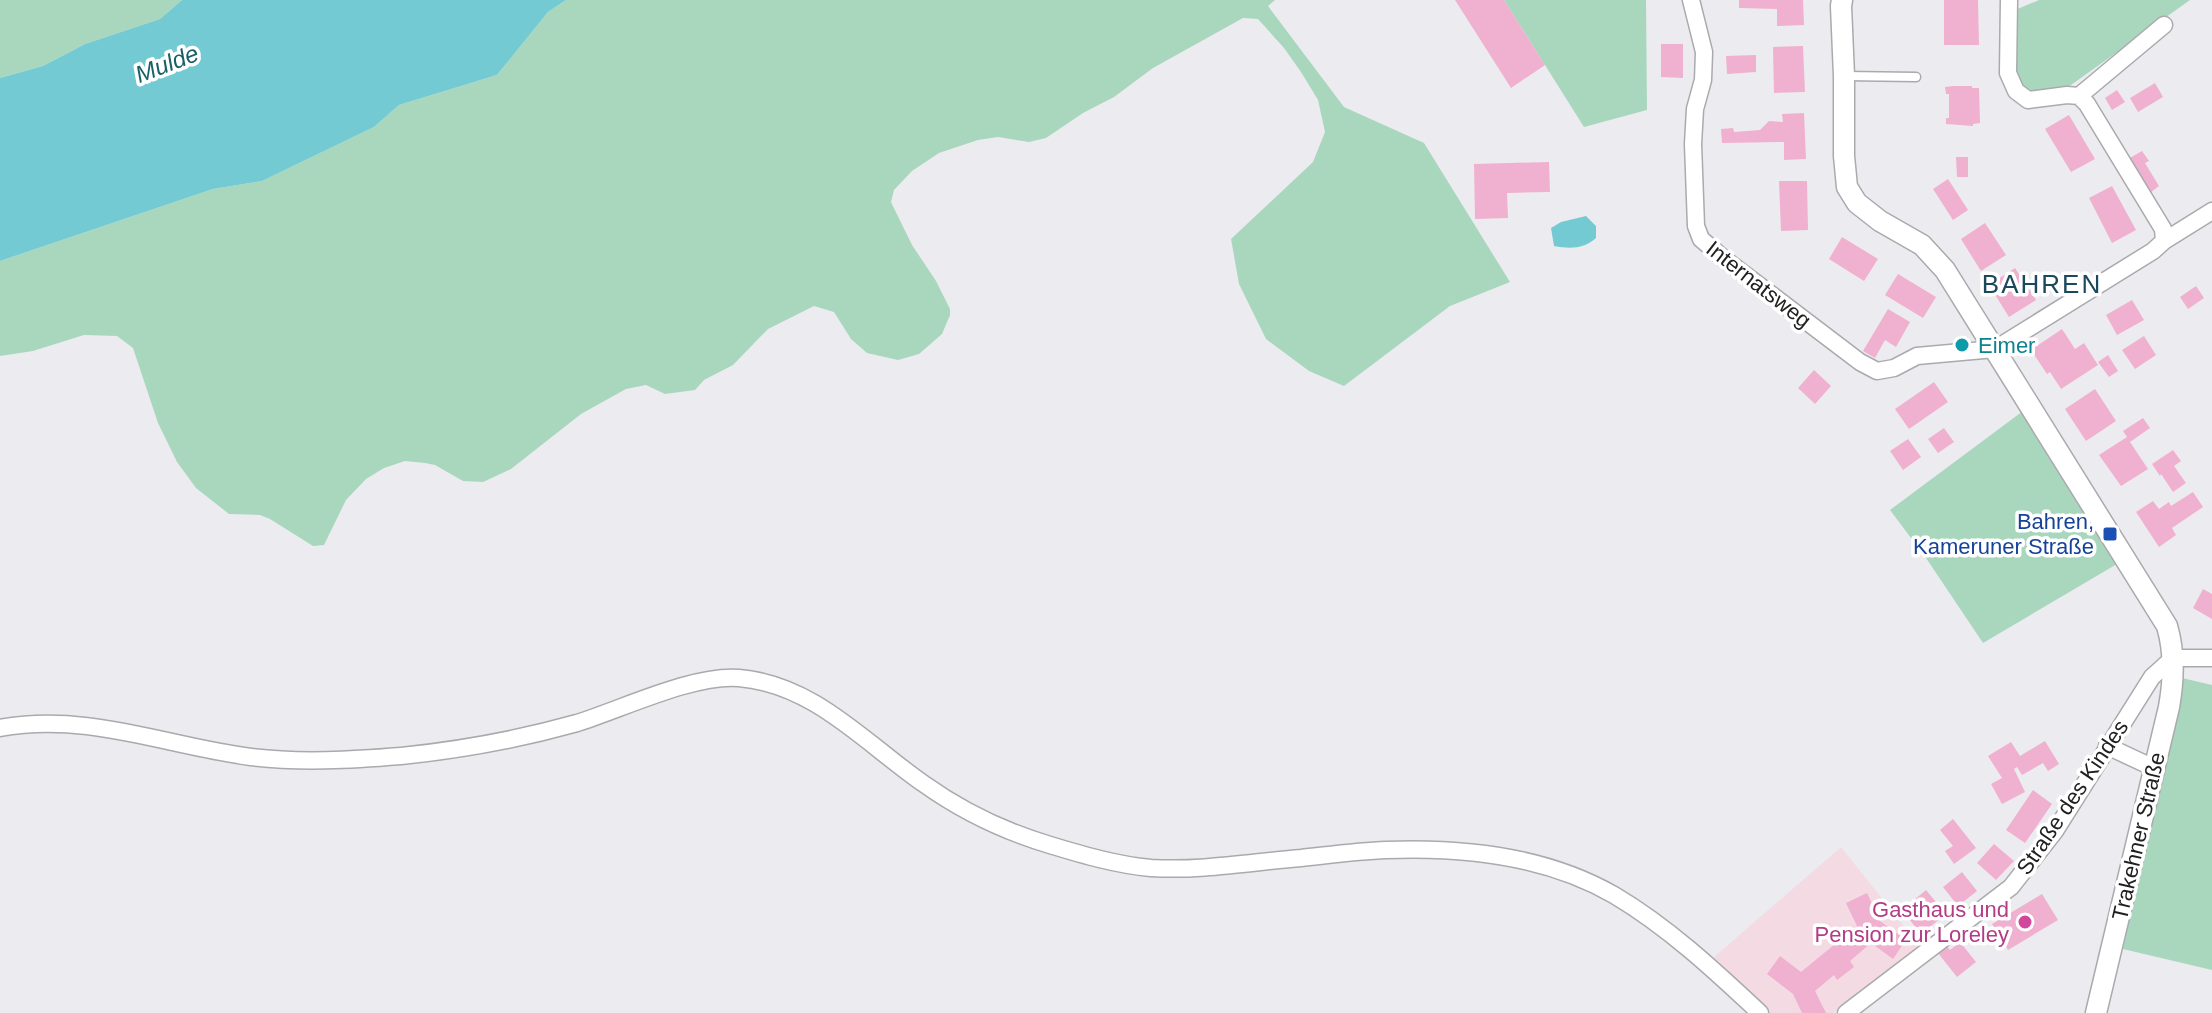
<svg xmlns="http://www.w3.org/2000/svg" width="2212" height="1013" font-family="Arial,sans-serif">
<style>
.education{fill:#f4dbe3}
.green{fill:#a9d7be}
.water{fill:#74cad2}
.building{fill:#f0b0cf}
.lines{fill:none;stroke-linecap:round;stroke-linejoin:round}
.service-casing{stroke:#aaa9ad;stroke-width:11}
.minor-casing{stroke:#aaa9ad;stroke-width:19}
.tertiary-casing{stroke:#aaa9ad;stroke-width:23}
.service{stroke:#fff;stroke-width:8}
.minor{stroke:#fff;stroke-width:16}
.tertiary{stroke:#fff;stroke-width:20}
.culture-dot{fill:#0f9aa8;stroke:#fff;stroke-width:3}
.transit-dot{fill:#1a4fb4;stroke:#fff;stroke-width:3}
.hotel-dot{fill:#d1479c;stroke:#fff;stroke-width:3}
.labels{text-anchor:middle;stroke-width:7;stroke-linejoin:round;paint-order:stroke}
.street-label{font-size:22px;fill:#202021;stroke:#fff}
.culture-label{font-size:22px;fill:#0d838f;stroke:#fff;text-anchor:start}
.transit-label{font-size:22px;fill:#164399;stroke:#fff;text-anchor:end}
.hotel-label{font-size:22px;fill:#b23c85;stroke:#fff;text-anchor:end}
.water-label{font-size:24px;font-style:italic;fill:#196167;stroke:#fff}
.quarter-label{font-size:26px;letter-spacing:2px;fill:#1c485d;stroke:#fff}
</style>
<rect width="100%" height="100%" fill="#ececf0"/>
<path class="education" d="M1841,847l79,99 -87,67h-63l-56,-56z"/>
<path class="green" d="M0,0h182l-22,19 -75,25 -42,22 -43,12z
M566,0h709l-7,6 76,101 80,36 86,139 -60,24 -106,80 -35,-15 -43,-32 -27,-55 -8,-45 82,-77 12,-30 -7,-32 -17,-28 -17,-24 -26,-29 -15,-1 -90,50 -39,29 -31,16 -37,25 -17,4 -31,-5 -20,3 -39,13 -27,18 -18,19 -3,12 21,43 24,36 14,28v6l-8,19 -23,20 -21,6 -31,-7 -16,-14 -17,-27 -20,-6 -46,23 -35,36 -29,15 -9,10 -30,4 -19,-9 -20,4 -45,25 -70,55 -28,13 -20,-1 -28,-16 -10,-2 -20,-2 -21,7 -18,11 -20,21 -22,45 -11,1 -43,-27 -10,-4 -31,-1 -33,-26 -19,-26 -19,-39 -25,-75 -16,-12 -33,-1 -51,16 -33,5v-95l213,-72 49,-8 112,-54 25,-22 98,-30 51,-63z
M1504,0h142l1,110 -63,17z
M2039,0h151l-126,90 -28,2 -16,-6 -6,-19 1,-57z
M2023,411l94,153 -134,79 -57,-85 -36,-48z
M2182,678l30,7v285l-89,-21z"/>
<path class="water" d="M182,0h384l-18,12 -51,63 -98,30 -25,22 -112,54 -49,8 -213,72v-183l43,-12 42,-22 75,-25z
M1586,216l10,10v12c-12,11 -26,11 -42,8l-3,-18 10,-6z"/>
<path class="building" d="M1455,0h49l41,65 -34,23z
M1739,0h64l1,25 -27,1v-17l-38,-1z
M1944,0h34l1,45h-35z
M1661,44h22v34l-22,-1z
M1803,46l2,46 -31,1 -1,-46z
M1756,55v17l-29,2 -1,-18z
M2155,83l8,14 -25,15 -8,-14z
M1953,86h19v2h7l1,35 -7,1v2l-27,-2v-6h3v-24h-3l-1,-7z
M2117,90l8,12 -13,8 -7,-12z
M1804,113l2,46 -22,1v-18l-62,1 -1,-14 12,-1 1,4 26,-2 9,-9 14,1 -1,-8z
M2069,115l26,44 -24,13 -26,-43z
M2142,151l7,10 -4,2 14,23 -9,7 -22,-34z
M1956,157h12v20h-11z
M1549,162l1,30 -43,1 1,25 -33,1 -1,-55z
M1948,179l20,31 -15,10 -20,-31z
M1779,181h28l1,49 -27,1z
M2112,186l24,44 -24,13 -23,-45z
M1985,223l21,32 -25,16 -20,-32z
M1842,237l36,22 -14,22 -35,-22z
M2015,268l21,32 -27,17 -20,-32z
M1898,274l38,23 -13,21 -38,-23z
M2196,286l8,12 -16,11 -8,-12z
M2132,300l12,20 -27,15 -11,-20z
M1888,309l22,13 -14,25 -11,-7 -10,18 -12,-7z
M2062,329l13,20 9,-6 14,22 -37,24 -11,-17 -3,2 -16,-24z
M2144,336l12,19 -21,14 -13,-19z
M2108,355l10,16 -9,6 -11,-15z
M1814,370l17,16 -16,18 -17,-16z
M1934,382l14,20 -39,27 -14,-20z
M2095,389l21,32 -30,20 -21,-32z
M2143,418l7,10 -20,14 18,27 -27,17 -22,-31 28,-18 -4,-6z
M1944,428l10,14 -16,11 -10,-14z
M1908,439l13,18 -18,13 -13,-19z
M2173,450l8,11 -7,5 12,17 -13,9 -12,-18 -1,2 -8,-12z
M2193,492l10,15 -31,21 4,7 -17,12 -23,-35 17,-11 6,8 10,-7 2,4z
M2203,589l9,5v25l-19,-11z
M2045,741l14,23 -11,7 -5,-8 -21,12 -5,-8 -3,2 11,23 -23,12 -11,-20 11,-6 -14,-22 23,-14 9,14z
M2033,790l19,14 -27,39 -19,-13z
M1953,819l23,29 -22,16 -9,-13 8,-5 -13,-16z
M1994,844l20,17 -18,19 -19,-17z
M1962,872l15,19 -19,15 -15,-19z
M1926,890l20,24 -25,20 -19,-24z
M1867,893l13,28 26,19 -13,19 -22,-16 -21,18 4,6 -17,13 -3,-5 -19,16 11,22h-24l-9,-19 -26,-20 13,-18 21,16 56,-46 -11,-23z
M2042,894l16,26 -50,30 -16,-26z
M1960,942l16,20 -19,15 -19,-24 9,-7 3,4z"/>
<g class="lines">
<defs>
<path id="service" d="M1845,76l71,1"/>
<path id="minor" d="M1691,0l13,52 -1,28 -8,29 -2,35 3,82 5,13 22,19 137,104 17,9 17,-3 23,-12 78,-7 158,-98 11,-10 48,-30
M2009,0l-1,73 8,18 12,9 39,-5 12,1 85,-71
M2079,96l8,8 76,125 1,12
M0,728c88,-16 166,18 251,29 49,6 101,3 150,-1 59,-6 119,-17 176,-33 45,-14 117,-49 162,-45 75,6 127,66 185,106 38,27 82,48 126,61 33,10 67,20 101,23 50,3 101,-6 150,-10 28,-3 57,-7 85,-8 76,-3 160,6 228,45 54,32 100,75 146,118
M2107,746l47,22
M1846,1013l165,-126 44,-56 97,-154 21,-19h39"/>
<path id="tertiary" d="M1842,0l-1,6 3,70v80l3,31 10,16 23,18 42,24 23,25 222,356c8,27 7,53 2,81l-73,306"/>
</defs>
<use href="#service" class="service-casing"/>
<use href="#minor" class="minor-casing"/>
<use href="#tertiary" class="tertiary-casing"/>
<use href="#service" class="service"/>
<use href="#minor" class="minor"/>
<use href="#tertiary" class="tertiary"/>
</g>
<circle class="culture-dot" cx="1962" cy="345" r="8"/>
<rect class="transit-dot" x="2102" y="526" width="16" height="16" rx="4"/>
<circle class="hotel-dot" cx="2025" cy="922" r="8"/>
<g class="labels">
<g class="street-label">
<text transform="translate(1759 284) rotate(38)" y="8">Internatsweg</text>
<text transform="translate(2072 797) rotate(-56)" y="8">Straße des Kindes</text>
<text transform="translate(2138 836) rotate(-77)" y="8">Trakehner Straße</text>
</g>
<g class="culture-label">
<text x="1978" y="353">Eimer</text>
</g>
<g class="transit-label">
<text x="2094" y="529">Bahren,<tspan x="2094" dy="25">Kameruner Straße</tspan></text>
</g>
<g class="hotel-label">
<text x="2009" y="917">Gasthaus und<tspan x="2009" dy="25">Pension zur Loreley</tspan></text>
</g>
<g class="water-label">
<text transform="translate(167 64) rotate(-21)" y="8">Mulde</text>
</g>
<g class="quarter-label">
<text x="2042" y="293">BAHREN</text>
</g>
</g>
</svg>
